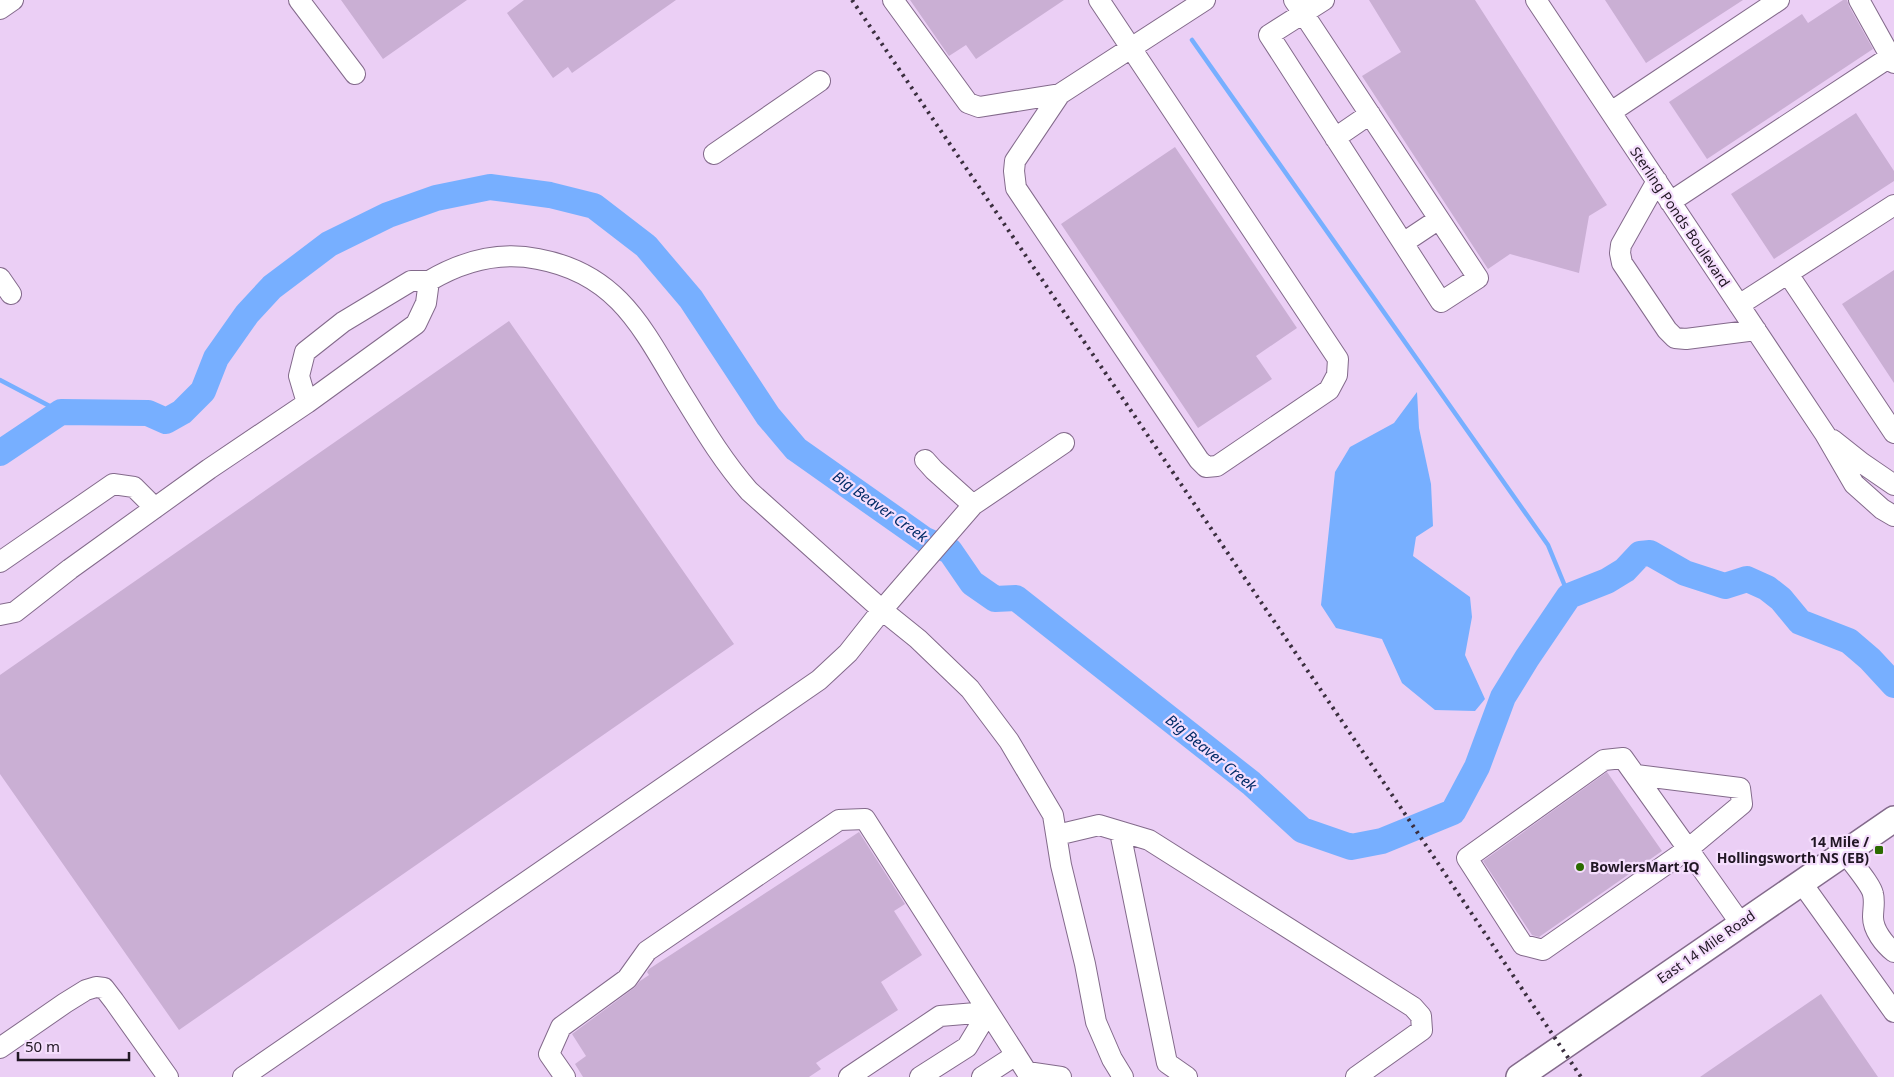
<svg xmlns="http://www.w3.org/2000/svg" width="1894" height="1077" font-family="'Noto Sans',sans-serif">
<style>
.water{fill:#77afff}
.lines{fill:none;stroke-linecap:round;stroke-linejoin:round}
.stream{stroke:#77afff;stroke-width:4.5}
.river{stroke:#77afff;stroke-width:26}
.building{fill:#caafd4}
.minor-casing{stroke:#836a8b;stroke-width:22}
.major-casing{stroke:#836a8b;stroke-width:28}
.minor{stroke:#fff;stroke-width:20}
.major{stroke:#fff;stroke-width:25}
.rail{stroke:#3a2e3e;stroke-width:4;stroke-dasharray:2.5 5;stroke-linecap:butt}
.poi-dot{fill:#2b6b00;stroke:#f5defd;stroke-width:2}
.labels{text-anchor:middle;stroke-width:4.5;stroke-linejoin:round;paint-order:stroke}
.street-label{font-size:14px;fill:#211724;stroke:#f5defd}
.poi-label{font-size:14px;font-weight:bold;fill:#211724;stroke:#f5defd;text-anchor:end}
.water-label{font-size:15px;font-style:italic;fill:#002b67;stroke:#f5defd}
</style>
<rect width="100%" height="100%" fill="#ebcff5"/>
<path class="water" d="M1417,392l2,36 12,56 2,42 -17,11 -3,19 57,41 2,20 -7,38 20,44 -10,12 -40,-1 -33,-27 -20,-44 -46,-11 -15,-23 14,-133 15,-25 44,-24z"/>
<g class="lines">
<path class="stream" d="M1192,40l356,505 21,51
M0,380l61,32"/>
<path class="river" d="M0,453l61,-41 87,1 18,8 16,-9 21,-21 13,-33 31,-44 25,-27 57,-43 59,-29 48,-17 54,-11 60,8 44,11 52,40 45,53 77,117 28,33 129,91 25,11 22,32 23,16 21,-1 235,185 51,47 49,17 31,-6 71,-29 24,-45 26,-70 24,-39 42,-62 38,-15 18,-11 15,-16 10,-1 35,20 40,13 22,-7 20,9 14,11 19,23 49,19 21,18 24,26"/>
</g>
<path class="building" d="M341,0h126l-84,59z
M524,0h152l-104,73 -4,-6 -15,11 -46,-65z
M910,0h154l-88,59 -10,-14 -17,11z
M1369,0h106l132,205 -18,11 -10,57 -69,-19 -22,15 -126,-193 39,-24z
M1605,0h138l-97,63z
M1843,0h4l2,6 24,43 -166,110 -38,-57 133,-88 6,9z
M1856,113l38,58v10l-120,78 -43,-65z
M1175,147l122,181 -41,28 16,23 -74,49 -137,-204z
M1894,270v113l-52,-79z
M509,321l225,323 -555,386 -179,-256v-99z
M1607,772l55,79 -123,86 -7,-2 -49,-74z
M859,832l46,72 -11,7 28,44 -41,27 17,28 -82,53 5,6 -12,8h-226l-8,-13 11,-8 -14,-22 62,-46 6,-7 9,-6 -2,-3 2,-3z
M1821,994l57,83h-178z"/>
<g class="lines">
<defs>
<path id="minor" d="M299,0l56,74
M893,0l75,103 11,4 81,-13
M1099,0l32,48 207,311 -1,16 -8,15 -112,76 -11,1 -7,-7 -183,-272 -2,-17 1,-10 45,-67 145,-94
M1294,0l9,13 175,265 -37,24 -172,-267 55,-35
M1536,0l289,434 29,50 28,25 12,7
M1859,0l35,63
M0,9l13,-9
M1611,112l168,-112
M1335,138l35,-24
M714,154l106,-73
M1657,181l-36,64 -1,8 2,10 45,67 8,8 11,1 70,-9
M1670,202l220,-145
M1403,243l36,-24
M1788,274l106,159
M0,278l11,16
M1739,305l155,-100
M307,403l-8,-27 6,-24 38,-30 68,-41h18
M1833,440l29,23 32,22
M925,460l9,10 39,35
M0,562l113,-78 21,3 21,21
M0,615l15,-3 55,-43 139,-100 98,-66 109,-79 10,-21 3,-22c34,-20 70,-30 109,-22 76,14 102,64 138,125 23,37 44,74 73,107l133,119 36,29 52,50 39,52 44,74 8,50 24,99 11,58 16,37 11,18
M1623,758l65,91 -145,101 -20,-5 -56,-87 137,-98z
M1636,775l104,13 2,16 -54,45 53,75
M1120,832l47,231 20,14
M1057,835l42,-10 50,15 264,167 8,9 1,14 -66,47
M1845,852c6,10 26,32 28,42 2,8 0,15 0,23 0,13 11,27 21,35
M1801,882l93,130
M0,1048l65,-45 21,-13 10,-3 8,1 10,13 54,76
M1027,1072l34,5
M243,1077l576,-397 29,-27 34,-43 91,-105 91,-62
M565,1077l-16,-23 12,-27 66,-48 20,-28 192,-131 26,-1 151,236
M849,1077l91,-61 48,-4
M920,1077l47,-30 21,-35
M982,1077l34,-22 14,22"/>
<path id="major" d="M1519,1077l375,-258"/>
</defs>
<use href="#minor" class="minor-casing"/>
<use href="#major" class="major-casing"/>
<use href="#minor" class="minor"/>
<use href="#major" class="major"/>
<path class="rail" d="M852,0l553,814 176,263"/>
</g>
<g class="poi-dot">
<rect x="1874" y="845" width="10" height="10" rx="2.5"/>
<circle cx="1580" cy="867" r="5"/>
</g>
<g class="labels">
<g class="street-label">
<text transform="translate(1680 217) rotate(56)" y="5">Sterling Ponds Boulevard</text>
<text transform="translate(1706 947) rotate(-35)" y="5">East 14 Mile Road</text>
</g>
<g class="poi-label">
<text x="1869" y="847">14 Mile /<tspan x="1869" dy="16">Hollingsworth NS (EB)</tspan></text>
<text x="1590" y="872" text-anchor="start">BowlersMart IQ</text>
</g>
<g class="water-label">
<text transform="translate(880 507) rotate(35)" y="5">Big Beaver Creek</text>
<text transform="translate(1211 753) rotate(39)" y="5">Big Beaver Creek</text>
</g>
</g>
<path d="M18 1052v8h111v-8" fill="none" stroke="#211724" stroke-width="2.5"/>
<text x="25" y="1052" font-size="15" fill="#211724" stroke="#f5defd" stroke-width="4" paint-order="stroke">50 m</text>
</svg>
